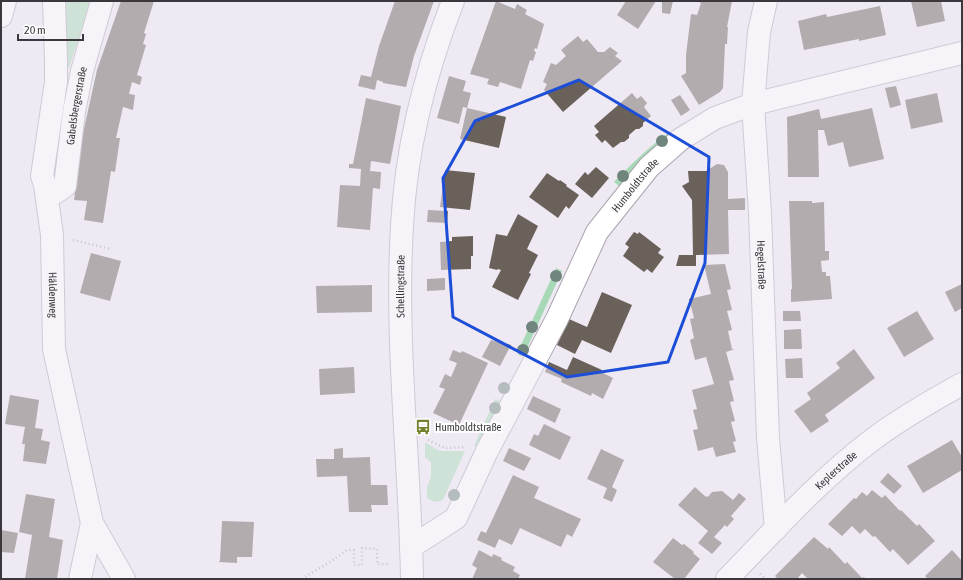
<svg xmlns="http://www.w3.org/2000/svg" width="963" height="580" font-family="'Asap Condensed',sans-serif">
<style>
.green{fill:#a7d9b7}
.building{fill:#6a625a}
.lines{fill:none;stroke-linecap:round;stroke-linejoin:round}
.minor-casing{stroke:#aaa4af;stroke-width:24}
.primary-casing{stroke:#aaa4af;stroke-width:24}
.path{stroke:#9b979f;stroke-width:2.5;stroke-dasharray:1 3;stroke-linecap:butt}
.minor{stroke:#fff;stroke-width:22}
.primary{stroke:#fff;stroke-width:22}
.tree{fill:#6f857d}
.marked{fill:none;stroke:#1d4ed8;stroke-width:3;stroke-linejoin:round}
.labels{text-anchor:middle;stroke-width:4;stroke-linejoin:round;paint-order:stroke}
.street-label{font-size:11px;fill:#3b383d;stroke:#fff}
.poi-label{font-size:11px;fill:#3b383d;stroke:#fff;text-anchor:start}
</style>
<rect width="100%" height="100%" fill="#efe9f4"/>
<path class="green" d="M64,1h27l-22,67h-3z
M685,122l3,5 -57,45 -12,14 -5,-4c22,-23 44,-44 71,-60z
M556,268l6,3 -39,86 -6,-3z
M495,399l7,3 -21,46 -7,-2z
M425,443h1l14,8h25l-21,47c-5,6 -11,4 -17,0v-10l4,-12v-14l-6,-5z"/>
<path class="building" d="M121,1h33l-10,32 2,1 -3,10 3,1 -9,30 5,2 -2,8 -8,-3 -3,12 6,1 -2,15 -10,-3 -7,31h4l-5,34 -4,-1 -8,52 -19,-3 3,-19 -13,-1 9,-67 14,-63z
M395,1h39l-20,55 -8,31 -23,-4v-1l-6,-2 -2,10 -17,-4 3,-11 10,2 8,-31z
M496,1l19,8 2,-5 10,6 -2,4 19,10 -7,25 -2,-1 -1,3 2,1 -3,9 -3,-1 -9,29 -21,-7 -2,5 -11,-3 2,-5 -19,-5z
M626,1h30l-18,28 -21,-14z
M662,1h11l-3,13 -8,-1z
M697,1h35l-5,26h1l-1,17h-2l-2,44 -3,4 -21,13 -18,-29 5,-3v-18l5,-41 6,1 4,-12z
M911,1h30l4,20 -28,6z
M880,6l6,29 -27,6v-2l-55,11 -6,-29 28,-7 1,3z
M578,36l5,6 4,-3 11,13h6l6,-5 8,6 -3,3 7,5 -59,51 -19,-22 3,-6 -4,-2 8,-19 5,2 10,-9 -5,-6z
M449,76l17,5 -3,10 8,2 -4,15 -4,-1 -4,17 -22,-6z
M896,86l5,19 -11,3 -5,-20z
M632,93l5,6 4,-3 6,7 -3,4 7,9 -8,7v3l-4,3h-3l-7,6v3l-5,4h-3l-8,6 -8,-8 -3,3 -7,-8 4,-3 -5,-6z
M937,93l6,29 -32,7 -6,-29z
M680,95l10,15 -9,6 -10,-16z
M366,98l35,8 -11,58 -19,-3 -1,10 11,1 -1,17 -7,-1 -3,42 -33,-3 3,-42 20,1 1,-17 -12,-1v-4h4z
M467,108l39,9 -7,31 -39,-9z
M872,108l12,51 -35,8 -6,-25 -15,4 -4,-16h-6l1,47h-31l-1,-60 32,-8 2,10z
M717,164l7,1 4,7v27l17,-1v12h-17l1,44 -33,1v11h-20l3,-11h14l-1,-55 -10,-14 7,-4 -1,-11h18z
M596,167l13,11 -17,20 -17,-14 10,-12 3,3z
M445,170l30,3 -5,37 -30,-3z
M547,173l12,8 1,-1 7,5 -1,1 13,9 -10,14 -3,-3 -8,12 -29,-21z
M789,201h23v2l12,-1 1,49h4v9l-8,1 1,11h4v4h4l2,23 -41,3v-13h1z
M428,210l20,1 -1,12 -20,-1z
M518,214l20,12 -11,23 11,6 -9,18 2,1 -13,26 -26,-13 9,-17 -3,-1 -1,1 -8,-2 7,-34 11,2z
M634,232l4,2 1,-2 22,17 -3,4 6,4 -12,16 -5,-4 -3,3 -21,-16 6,-9 -4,-3z
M473,236v20h-2v13l-30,1 -1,-28 12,-1v-4z
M91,253l30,8 -11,40 -30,-8z
M725,264l6,25 -4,1 5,20 -5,1 5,19 -4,1 4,18h3l-9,3 8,28 -5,1 5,20 -4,1 5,19 -4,1 5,19 -3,1 3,10 -20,5 -3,-10 -15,4 -5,-21 5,-1 -5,-19 4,-1 -5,-19 22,-6 -8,-27 -11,3 -5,-20 4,-2 -4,-19 4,-1 -5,-19 22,-5 -7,-29z
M445,278v12l-18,1v-12z
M962,284v24l-7,4 -10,-20z
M372,285v27l-55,1 -1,-27z
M602,292l30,13 -21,48 -29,-13 -7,14 -18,-9 12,-26 18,8z
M783,311h17l1,10h-18z
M917,311l17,28 -30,18 -17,-29z
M801,329l1,20h-18v-19z
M491,340l20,5 -11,21 -18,-9z
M854,349l21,29 -50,37 4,6 -18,12 -17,-22 17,-12 -4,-6 33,-25 -4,-5z
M453,350l8,3 1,-2 26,12 -29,62 -26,-12 12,-24 -6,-2 6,-13 6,3 6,-14 -8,-3z
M573,357l29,13 -1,2 12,6 -10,21 -11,-6 -1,3 -30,-14 1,-3 -17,-7 4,-10 18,8z
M802,358l1,20h-17l-1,-19z
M354,367l1,26 -35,2 -1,-26z
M10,395l29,5 -4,28 8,1 -2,11 9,2 -4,22 -23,-3 2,-17h-3l3,-17 -20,-3z
M533,396l28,13 -6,14 -28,-14z
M544,424l27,13 -11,23 -31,-15 5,-11 4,2z
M952,440l10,17v13l-39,23 -16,-27z
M343,448v10l27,-1 1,28h16l1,20h-17l1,7h-23l-2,-36 -30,1 -1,-18h18v-10z
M509,448l22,10 -7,13 -21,-10z
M601,449l23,11 -12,27 5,3 -5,12 -9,-4 4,-10 -20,-9z
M888,473l14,13 -8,8 -14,-12z
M513,475l26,12 -5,11 47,21 -9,18 -5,-3 -6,13 -41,-19 -8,17 -13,-6 -4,9 -18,-8 4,-9 5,2z
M695,487l11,10 1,-1 1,1 4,-5 10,-1 11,9 6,-7 7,6 -15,17 3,3 -7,8 -2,-2 -11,12 8,6 -10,11 -14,-11 10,-12 -30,-26z
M872,490l10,8 3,-3 15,16 1,-1 16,16 2,-2 16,17 -27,24 -15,-16 -3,3 -15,-16 -2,1 -8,-8 -5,5 -8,-8 -10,10 -14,-12 26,-26 2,1 6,-7 5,4z
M26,494l29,5 -6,38 14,3 -6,39h-32l7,-44 -13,-3z
M222,521l32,1 -2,35h-15v6l-18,-1v-1h1z
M1,530l17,3 -4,20 -13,-1z
M814,537l14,12 1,-2 16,17 2,-2 15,16 2,-1 2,2h-58l-6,-6 -5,6h-19l-3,-3z
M673,538l9,7 2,-1 10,8 -1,1 7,6 -16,20h-9l-22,-17z
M479,550l13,7 1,-3 9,4 -1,2 14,7 -2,4 7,4 -2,4h-46l5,-11 -5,-3z
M952,550l10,11v18h-34l-3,-3z"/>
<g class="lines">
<defs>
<g id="minor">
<path id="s1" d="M54,1l2,59v22l-14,94 3,9 7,50 2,114 38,174 32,56"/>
<path id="s2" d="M766,1l-7,31 -6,72 7,109 8,225 8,91"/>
<path id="s3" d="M45,185l3,7 7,1 10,-7 9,-74 8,-41 20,-70"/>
<path id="s4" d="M411,547l45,-29 31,-67 70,-132 40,-87 52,-65 32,-28 34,-21 38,-14 209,-51"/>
<path d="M80,579l12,-56"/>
<path id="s5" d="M412,579c-2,-117 -17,-235 -10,-353 4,-77 23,-153 51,-225"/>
<path id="s6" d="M727,579c46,-47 91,-98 145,-139 28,-21 59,-39 90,-56"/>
</g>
<path id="primary" d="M1,16l4,-15"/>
</defs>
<use href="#minor" class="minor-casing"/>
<use href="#primary" class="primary-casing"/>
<path class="path" d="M73,240l38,9
M428,440l17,8 20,-1
M760,574l6,5
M302,579l1,-1 27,-16 17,-12h7v15h8v-17l15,1v15h12"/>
<use href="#minor" class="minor"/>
<use href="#primary" class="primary"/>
</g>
<g class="tree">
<circle cx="662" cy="141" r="6"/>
<circle cx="623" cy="176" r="6"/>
<circle cx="556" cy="276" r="6"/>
<circle cx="532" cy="327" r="6"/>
<circle cx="523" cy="350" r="6"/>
<circle cx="504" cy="388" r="6"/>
<circle cx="495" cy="408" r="6"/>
<circle cx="454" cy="495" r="6"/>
</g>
<path d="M0 0H963V580H0ZM579,80l130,77 -4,106 -37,99 -101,15 -114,-60 -10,-139 32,-57z" fill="#efe9f4" fill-opacity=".55" fill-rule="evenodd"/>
<path class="marked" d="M579,80l130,77 -4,106 -37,99 -101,15 -114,-60 -10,-139 32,-57z"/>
<defs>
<symbol id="bus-bare" viewBox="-9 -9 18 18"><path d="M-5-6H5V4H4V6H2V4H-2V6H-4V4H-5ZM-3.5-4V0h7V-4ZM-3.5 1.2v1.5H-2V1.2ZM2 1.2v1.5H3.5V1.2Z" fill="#73812f" stroke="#fff" stroke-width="2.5" paint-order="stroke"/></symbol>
</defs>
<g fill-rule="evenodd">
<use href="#bus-bare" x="412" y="416" width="22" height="22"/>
</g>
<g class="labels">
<g class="street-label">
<text dy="4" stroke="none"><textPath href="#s3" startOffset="108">Gabelsbergerstraße</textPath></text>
<text dy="4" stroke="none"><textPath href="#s4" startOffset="433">Humboldtstraße</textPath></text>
<text dy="4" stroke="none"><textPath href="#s2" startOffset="265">Hegelstraße</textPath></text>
<text dy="4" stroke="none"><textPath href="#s5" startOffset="293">Schellingstraße</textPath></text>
<text dy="4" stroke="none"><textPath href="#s1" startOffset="296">Häldenweg</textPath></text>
<text dy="4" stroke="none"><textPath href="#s6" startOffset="154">Keplerstraße</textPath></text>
</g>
<g class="poi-label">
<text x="435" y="431">Humboldtstraße</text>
</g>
</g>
<rect width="963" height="580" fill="none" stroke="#3b383d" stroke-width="4"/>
<path d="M18 34v6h65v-6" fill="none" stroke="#3b383d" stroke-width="2"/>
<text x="24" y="34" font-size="12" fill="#3b383d" stroke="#ffffff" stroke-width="3" paint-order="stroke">20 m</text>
</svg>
